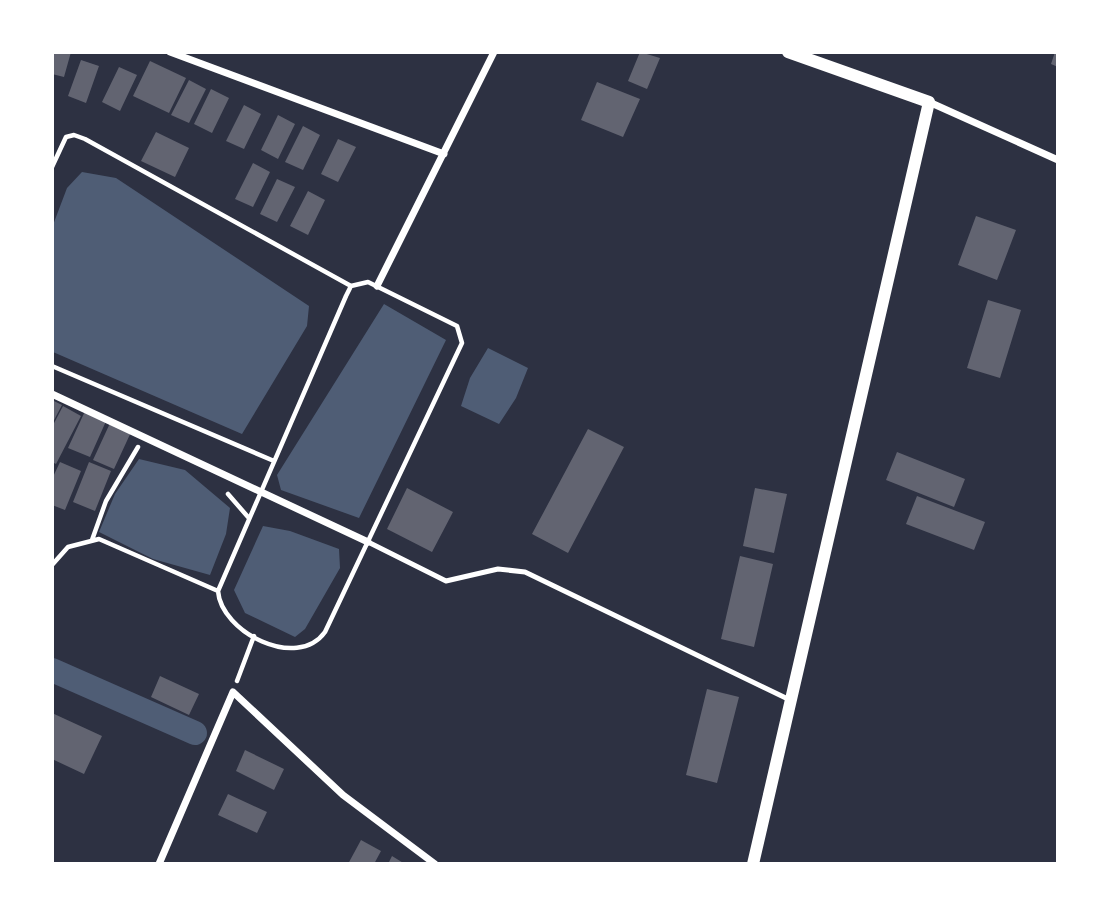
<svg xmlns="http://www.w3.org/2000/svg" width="1110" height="916" font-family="'Exo 2',sans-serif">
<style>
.water{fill:#4f5d75}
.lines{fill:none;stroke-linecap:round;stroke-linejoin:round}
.canal{stroke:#4f5d75;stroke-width:24}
.building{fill:#626471}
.path{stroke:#fff;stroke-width:4.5}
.service{stroke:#fff;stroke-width:5}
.minor{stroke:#fff;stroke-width:7}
.tertiary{stroke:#fff;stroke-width:12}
</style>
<rect width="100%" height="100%" fill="#2d3142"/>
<path class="water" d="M82,172l34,6 193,128 -2,20 -65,108 -189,-82v-127l14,-37z
M384,304l62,36 -87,178 -78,-28 -4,-15z
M488,348l40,20 -12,30 -17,26 -38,-18 9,-28z
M139,459l46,11 45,38 -4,26 -16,41 -57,-16 -54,-27 16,-38z
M263,526l27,5 49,18 1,19 -35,61 -10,8 -50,-24 -11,-23z"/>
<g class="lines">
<path class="canal" d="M52,670l143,63"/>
</g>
<path class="building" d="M52,52h19l-7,25 -12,-3z
M640,52l20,6 -13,31 -19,-8z
M1055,52h3v15l-7,-3z
M81,60l18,6 -13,37 -18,-7z
M150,61l36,17 -17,35 -36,-17z
M119,67l18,8 -17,36 -18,-9z
M189,80l17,9 -17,34 -18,-8z
M597,82l43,17 -17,38 -42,-17z
M211,89l18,9 -17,35 -18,-9z
M244,105l17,9 -17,35 -18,-8z
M278,115l17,9 -17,35 -17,-9z
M303,126l17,9 -17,35 -18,-8z
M156,132l33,16 -14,29 -34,-16z
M338,139l18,8 -18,35 -17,-8z
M253,163l17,9 -17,35 -18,-8z
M277,179l18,8 -18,35 -17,-8z
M308,191l17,9 -17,35 -18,-9z
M976,216l40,14 -19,50 -39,-15z
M988,300l33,10 -21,68 -33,-10z
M52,400l10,5 -10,19z
M63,406l18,10 -25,48 -4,-2v-35z
M86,409l21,10 -17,38 -22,-9z
M111,421l21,9 -18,39 -21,-9z
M588,429l36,18 -56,106 -36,-19z
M897,452l68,27 -11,28 -68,-27z
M60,462l21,9 -16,39 -13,-5v-26z
M89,462l22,9 -16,40 -22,-9z
M407,488l46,24 -21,40 -45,-23z
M755,488l32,6 -13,59 -31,-7z
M917,496l68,26 -11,28 -68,-26z
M740,556l33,8 -19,83 -33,-8z
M160,676l39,18 -10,21 -38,-18z
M707,689l32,8 -22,86 -31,-8z
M52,713l50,23 -18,38 -32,-15z
M245,750l39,19 -10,21 -38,-19z
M228,794l39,18 -10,21 -39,-18z
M361,840l20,11 -7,13h-26z
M392,856l13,8h-17z"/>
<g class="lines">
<path class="path" d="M52,167l14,-30 8,-2 11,4 266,147
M368,282l89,44 5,17 -137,289c-28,39 -104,0 -107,-41l128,-295 5,-10z
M52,366l222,95
M228,494l20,23
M92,540l14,-39 32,-54
M52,565l16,-18 31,-8 119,52
M237,681l17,-45"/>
<path class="service" d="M368,542l78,39 52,-12 27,3 265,128"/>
<path class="minor" d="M170,52l274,102
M929,102l129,58
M377,286l117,-234
M52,394l316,148
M159,864l74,-172 110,103 92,69"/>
<path class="tertiary" d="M753,864l176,-762 -141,-50"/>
</g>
<rect width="1110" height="916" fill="none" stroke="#ffffff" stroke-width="108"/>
</svg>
